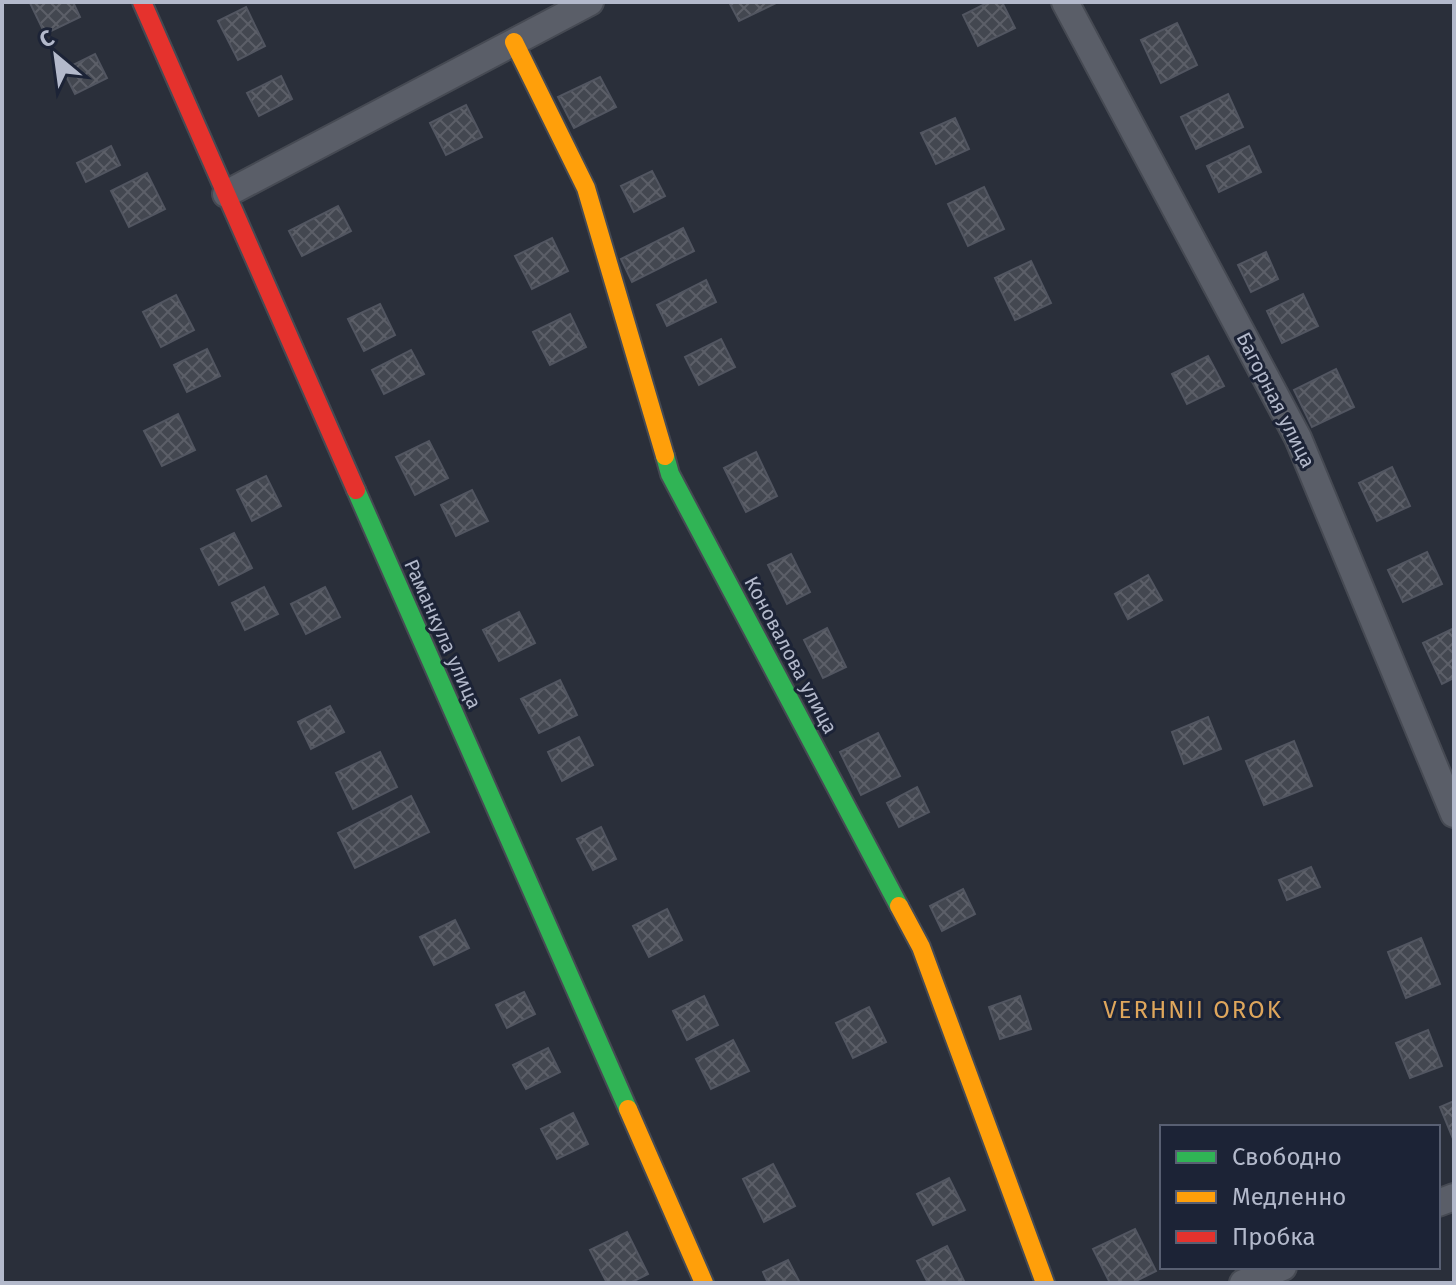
<svg xmlns="http://www.w3.org/2000/svg" width="1456" height="1285" font-family="'Fira Sans',sans-serif">
<style>
.building{fill:url(#building-cross-hatch);stroke:#525661;stroke-width:2}
.lines{fill:none;stroke-linecap:round;stroke-linejoin:round}
.street-casing{stroke:#464a53;stroke-width:30}
.fast-casing{stroke:#464a53;stroke-width:22}
.slow-casing{stroke:#464a53;stroke-width:22}
.jam-casing{stroke:#464a53;stroke-width:22}
.street{stroke:#5a5e68;stroke-width:26}
.fast{stroke:#30b455;stroke-width:18}
.slow{stroke:#ff9f0a;stroke-width:18}
.jam{stroke:#e5322d;stroke-width:18}
.labels{text-anchor:middle;stroke-width:6;stroke-linejoin:round;paint-order:stroke}
.street-label{font-size:20px;fill:#b3b9cb;stroke:#1c2336}
.quarter-label{font-size:24px;letter-spacing:2px;fill:#dea65c;stroke:#1c2336}
</style>
<defs>
<pattern id="building-cross-hatch" width="8" height="8" patternUnits="userSpaceOnUse" patternTransform="scale(2)"><rect width="8" height="8" fill="#434750"/><path d="M0 0l8 8M0 8l8-8" fill="none" stroke="#5c5f68"/></pattern>
</defs>
<rect width="100%" height="100%" fill="#2a2f3a"/>
<path class="building" d="M32,2h41l7,15 -35,17 -15,-31z
M729,2h49l-39,19z
M989,2h13l13,26 -37,18 -15,-31z
M246,7l19,39 -27,14 -20,-39z
M1177,23l20,42 -36,18 -20,-43z
M95,54l12,24 -32,16 -12,-24z
M281,76l11,23 -33,17 -12,-23z
M600,77l16,30 -42,21 -16,-31z
M1228,94l15,33 -47,22 -15,-32z
M466,105l16,32 -36,18 -16,-32z
M955,118l14,31 -33,15 -15,-31z
M111,146l9,19 -34,17 -9,-19z
M1249,146l12,26 -42,20 -12,-26z
M652,171l13,25 -31,16 -13,-26z
M147,173l18,36 -36,18 -18,-36z
M984,187l20,42 -36,17 -20,-42z
M338,206l13,25 -49,25 -13,-25z
M683,228l11,23 -62,31 -11,-23z
M552,238l16,33 -36,18 -17,-33z
M1266,252l12,27 -27,13 -13,-27z
M1031,261l20,42 -36,17 -20,-42z
M706,280l10,22 -49,24 -10,-21z
M1303,294l15,32 -36,17 -15,-32z
M176,295l18,35 -33,17 -18,-35z
M380,304l15,31 -31,16 -16,-32z
M570,314l16,33 -36,18 -17,-33z
M721,339l14,28 -36,18 -14,-28z
M207,349l13,27 -33,16 -13,-27z
M411,350l13,24 -40,20 -12,-24z
M1208,356l16,30 -37,18 -15,-30z
M1336,369l18,38 -42,20 -18,-37z
M178,414l17,36 -33,16 -18,-35z
M429,441l19,37 -33,17 -19,-38z
M756,452l21,44 -31,16 -22,-44z
M1392,467l18,39 -33,15 -18,-38z
M266,476l15,30 -29,15 -15,-31z
M472,490l16,31 -32,15 -15,-31z
M234,533l18,35 -33,17 -18,-36z
M1427,552l15,32 -39,18 -15,-32z
M791,554l19,38 -23,12 -19,-39z
M1148,575l14,25 -34,19 -13,-25z
M264,587l14,27 -33,16 -13,-27z
M325,587l15,30 -34,17 -15,-30z
M519,612l16,31 -36,18 -16,-31z
M827,628l19,39 -23,11 -19,-38z
M1454,628v50l-12,6 -19,-41z
M560,680l17,35 -38,18 -18,-34z
M330,706l14,26 -33,17 -13,-27z
M1208,717l13,32 -37,15 -12,-32z
M878,733l22,43 -39,19 -21,-43z
M579,737l14,28 -31,16 -14,-29z
M1294,741l18,45 -48,19 -18,-44z
M380,752l17,35 -44,22 -17,-36z
M917,787l12,25 -30,15 -12,-24z
M411,796l18,36 -74,36 -17,-35z
M601,827l15,32 -23,11 -16,-31z
M1311,867l9,20 -33,13 -8,-20z
M963,889l12,25 -33,17 -12,-25z
M667,909l15,31 -33,17 -16,-31z
M455,920l14,28 -35,17 -14,-28z
M1421,938l19,46 -34,14 -18,-46z
M524,992l11,22 -28,14 -11,-23z
M704,996l14,29 -31,15 -14,-29z
M1020,996l11,33 -31,10 -11,-32z
M869,1007l17,35 -33,16 -17,-35z
M1428,1030l14,36 -32,12 -14,-35z
M733,1040l16,31 -38,18 -15,-30z
M548,1048l12,24 -34,17 -13,-24z
M1454,1101v40l-14,-34z
M573,1113l15,31 -31,15 -16,-30z
M773,1164l22,42 -31,16 -21,-43z
M949,1178l16,32 -32,15 -16,-31z
M1135,1229l21,42 -24,12h-22l-17,-34z
M627,1232l21,42 -18,9h-23l-17,-33z
M947,1246l18,37h-37l-11,-22z
M788,1260l12,23h-32l-5,-11z"/>
<g class="lines">
<defs>
<path id="street" d="M1065,2l233,436 156,376
M226,194l364,-192
M1438,1203l16,-6
M1243,1283l40,-16"/>
<path id="fast" d="M665,456l5,18 229,432
M356,490l272,619"/>
<path id="slow" d="M514,42l72,146 79,268
M899,906l22,41 124,336
M628,1109l76,174"/>
<path id="jam" d="M142,2l214,488"/>
</defs>
<use href="#street" class="street-casing"/>
<use href="#fast" class="fast-casing"/>
<use href="#slow" class="slow-casing"/>
<use href="#jam" class="jam-casing"/>
<use href="#street" class="street"/>
<use href="#fast" class="fast"/>
<use href="#slow" class="slow"/>
<use href="#jam" class="jam"/>
</g>
<g class="labels">
<g class="street-label">
<text transform="translate(1276 400) rotate(63)" y="7">Багорная улица</text>
<text transform="translate(443 634) rotate(66)" y="7">Раманкула улица</text>
<text transform="translate(791 655) rotate(62)" y="7">Коновалова улица</text>
</g>
<g class="quarter-label">
<text x="1193" y="1018">VERHNII OROK</text>
</g>
</g>
<rect width="1456" height="1285" fill="none" stroke="#b3b9cb" stroke-width="8"/>
<rect x="1160" y="1125" width="280" height="144" fill="#1c2336" stroke="#585f72" stroke-width="2"/>
<rect x="1176" y="1151" width="40" height="12" fill="#30b455" stroke="#585f72" stroke-width="2"/>
<text x="1232" y="1165" font-size="24" fill="#b3b9cb">Свободно</text>
<rect x="1176" y="1191" width="40" height="12" fill="#ff9f0a" stroke="#585f72" stroke-width="2"/>
<text x="1232" y="1205" font-size="24" fill="#b3b9cb">Медленно</text>
<rect x="1176" y="1231" width="40" height="12" fill="#e5322d" stroke="#585f72" stroke-width="2"/>
<text x="1232" y="1245" font-size="24" fill="#b3b9cb">Пробка</text>
<g transform="translate(56 56) rotate(331)" stroke="#1c2336" stroke-width="6" paint-order="stroke">
<path d="M0-6L14 30L0 20L-14 30Z" fill="#b3b9cb"/>
<text y="-12" font-size="22" font-weight="bold" text-anchor="middle" fill="#b3b9cb">С</text>
</g>
</svg>
